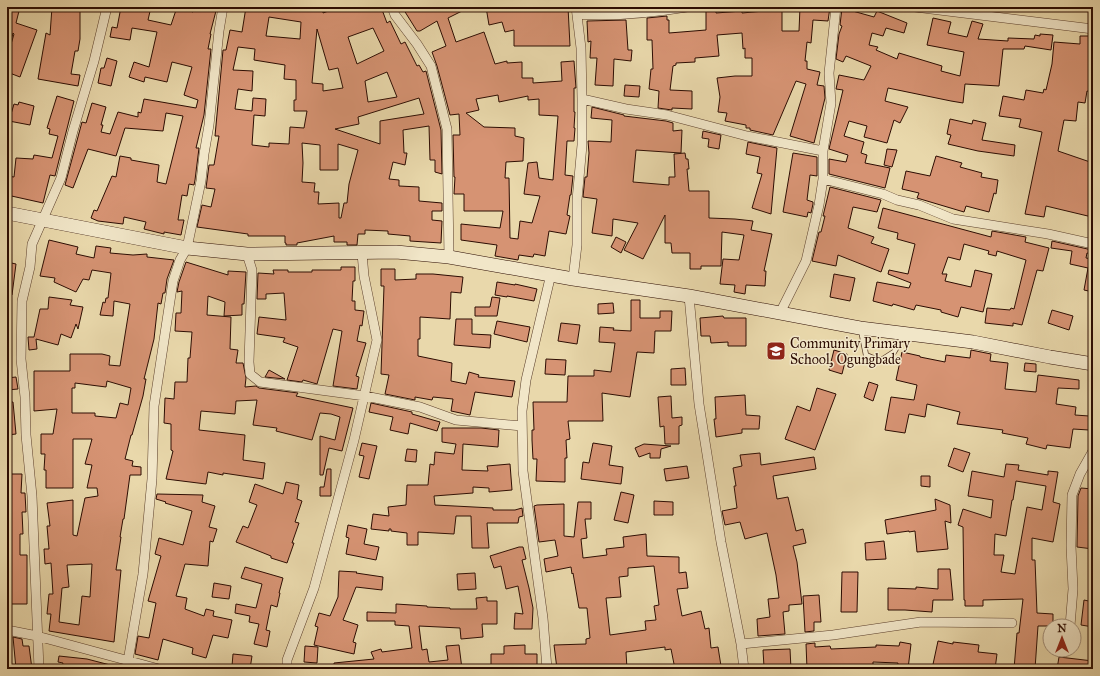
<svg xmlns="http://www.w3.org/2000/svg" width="1100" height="676" font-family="'IM FELL Great Primer',serif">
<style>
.building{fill:#d69373;stroke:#2c0c02;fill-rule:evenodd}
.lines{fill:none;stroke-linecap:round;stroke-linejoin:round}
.lane-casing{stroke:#5b3f2c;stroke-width:6}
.street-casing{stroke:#5b3f2c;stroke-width:10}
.secondary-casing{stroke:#2c0c02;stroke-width:14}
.lane{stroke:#f1e6c8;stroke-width:4.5}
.street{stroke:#f1e6c8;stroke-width:9}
.secondary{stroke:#f1e6c8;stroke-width:13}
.labels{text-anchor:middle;stroke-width:3;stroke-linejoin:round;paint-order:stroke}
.poi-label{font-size:14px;fill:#2c0c02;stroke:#f1e6c8;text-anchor:start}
</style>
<rect width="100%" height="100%" fill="#e9d8ab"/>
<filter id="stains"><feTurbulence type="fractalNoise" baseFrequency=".005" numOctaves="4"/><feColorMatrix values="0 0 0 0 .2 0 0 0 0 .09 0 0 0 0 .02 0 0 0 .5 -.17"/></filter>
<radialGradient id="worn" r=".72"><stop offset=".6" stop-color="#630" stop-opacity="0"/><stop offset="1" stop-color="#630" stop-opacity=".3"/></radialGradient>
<path class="building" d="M7,7h13l-4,16 21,7 -17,47 -13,-5v-14l7,-24 -1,-1 -3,12h-3z
M52,7h28v32l-2,12h-3l-4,23 9,1 -2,11 -40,-7 8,-46 4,2z
M121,7h30l-3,13 23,5 6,-18 16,5 1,-5h23l-7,27h1l-3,15h3l-7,66 -8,33h3l-4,32 -1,5 -5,-1 -2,12 -5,-1 -4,25h6l-3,15 -17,-3v2l-20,-5 2,-7 -22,-5 -1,7 -25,-3 -7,-3 3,-8 3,1 15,-35 4,1 4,-21 11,2v2l28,5 -2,17 9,2 17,-68 -17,-3 -3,18 -38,-3 -9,28 -28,-7 -15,39 -8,-3 17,-63 4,1 6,-20 14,4 -5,18h2l-2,7 9,2 8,-22 20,5v-5l3,1 3,-14 52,9 2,-8 -14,-5 8,-28 -20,-5 -5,20 -22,-5 -1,5 -15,-5 5,-15 15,5 8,-35 -25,-4 -2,12 -20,-3 2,-10 5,1z
M246,7h42l13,2v-2l22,1v5l16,-6h42l6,16 3,-2 11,23 4,-2 12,24 2,-1 4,7 3,-1 15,59 1,44 -7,-2v-12h-5l-1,-34 -26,4 1,23h3l-2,12 -12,-3 -4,17 10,1v6l20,1v14l23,2v8h-10v9l10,1 -1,22 -31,-2v-5l-22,-2v-3l-23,-1v4h-7l-1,11h-10v-3h-13v-6l-37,7v2h-11v-2h-1v-7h-37v-2l-51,-7 5,-22 9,2 4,-18 -9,-1 3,-23h5l5,-29h-4l8,-86h3l4,-20 12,2zM269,17l32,5 -1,17 -34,-3zM373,28l11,23 -27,13 -9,-27zM317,29l12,41 9,-2 5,20 -20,3v-7l-11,-1zM238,47l17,2 -1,11 31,5 -1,14 12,1v20h-2v11h13l-3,17 -14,-1 -1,17 -20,-1v4l-17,-2 2,-30 11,1 1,-17 -13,-1 -1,13 -17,-2 3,-20 14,2 1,-20 -20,-1zM387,72l10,25 -29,5 -3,-21zM419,98l5,16 -44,7v23l-45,-15 24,-5 -1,-7zM302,143l18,2v25h18v-26l20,6 -9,34 -2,19h-3l-3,15h-2v-15l-21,1 1,-12h-5l1,-9 -13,-1 1,-19z
M402,7h68l-22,11 8,24 28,-10 11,32 12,-3v2l15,-1v16h11v5l29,-2 -1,-19 13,-1 2,27h-2v24h1l-1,16h1l-1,13h-7l-2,34 8,1 -2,19h-1l-3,20 3,1 -4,18 -17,-3 -4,25 -11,-2 -1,3 -14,-2 -1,5 -23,-4 2,-11 -36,-5v-16l39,4 3,-17h-39v-17h-10l1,-17h-1l-1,-42h7l-1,-21 -9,1 -13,-49 -5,-14 14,-6 -9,-25 -17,10h-3zM498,95l1,7 29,-6v4l11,-1v16l19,1 -5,64 -14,-2 -2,-16 -9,1 -4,31 16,2 -8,27 -12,-2 -2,18 -8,-1 -1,-60h-4l1,-16 17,-1 1,-23 -9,-2v-8l-31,-1 -18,-14 13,-3 -3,-11z
M486,7h82l2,39h-56v-16l-9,2 -3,-10 -13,3z
M585,7h41v1l-35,1 -6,-1z
M764,7h18v24h17l1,-24h30l-2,14 -15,-1 -2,23 -4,-1 -2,19h2v8l13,3 -3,13 7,1 1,12 -11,45 -24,-7 16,-52 -10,-3 -23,54 -23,-5v-2h-4v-3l-21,-4 2,-8 -9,-1 2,-15 -3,-19 18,-2h17v-18h-7v-10l-2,1 -1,-16 -25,2 2,21 -24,2v4l-19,1v2l-3,1 -3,24 22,1v18l-20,-1v2l-14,-2 1,-17 -10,-2 2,-20h2l-1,-29h-5v-22l20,-2v4h2v13l37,-3v-19h10v2l26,-2v2l22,-2z
M842,8l32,9 3,-6 30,12 -3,10 -18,-5 -3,8 -11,-3 -3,12 9,2 -2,3 21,9 2,-6 43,13 -1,5 19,5 4,-24 -37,-7 6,-27 18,4 -3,11 19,4 5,-16 11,3 -5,15 30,2v-3l26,1 1,-4 5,1v-2l13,1 -2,15 -26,-4 -1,3h-21l-4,37 -34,-2 -2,19 -12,-2 -63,-13 -3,13 23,6 -8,16 -6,-3 -7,23 -23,-6 3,-11 -18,-5 -5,15 20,6 -3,11 6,2 -2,8 25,5 -5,20 -56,-14v-15l17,3 2,-7 -19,-6 14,-59 -7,-1 3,-14 25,5 7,-14 -25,-10 -3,6 -7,-3 3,-25 3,-8 -2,-1z
M626,20l2,30h4l-1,11 -17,-2 -1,27 -18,-1 2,-27h-7l1,-17 -3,1 -1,-21z
M1080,36h13v49l-1,7 -5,-1 -2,12 -7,-1 -2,19 -12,-1 -6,31 35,12v50l-1,4 -46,-11 -2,11 -19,-3 17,-82 -23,-5 2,-8 -22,-3 4,-20 21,4 2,-10 17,3 1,-4 2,1 6,-26 2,-22 26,2z
M107,58l10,3 -6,25 -13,-3 3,-15h3z
M625,85l15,1 -1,11 -15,-1z
M57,96l17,5 -19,75 -5,-1 -7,28 -36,-8v-19l7,1 2,-19 17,1 1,-4 18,3 6,-22 -9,-2 1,-5 -3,-1z
M19,102l15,4 -4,19 -21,-4 5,-17 4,1z
M592,107l32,8v1l42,5 7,2v8l9,-1 -1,23 -45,-3 -3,32 36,3v-8h6l-1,-23 11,-1 1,6h2l1,10h-2l2,22h20v27l26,1 18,2 -2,9 21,4 -8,37h2l-1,15 -19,-1 -1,9 -11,-2 1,-7 -15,-1 3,-25 16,1 5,-25 -22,-3 -1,34h-20v3h-11v-16h-18l-1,-10h-6v-28l-22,44 -19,-9 14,-27 -25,-4 -1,17 -20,-3 5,-34 -14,-2 2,-20h2l2,-24 -1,-12 23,1 1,-22 -21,-2z
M950,119l22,5 1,-4 13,3 -4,17 33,5 -1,11 -36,-5 -30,-7 3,-9 -4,-1z
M703,131l18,4 -2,14 -11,-2 1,-8 -7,-1z
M748,142l29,6 -6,66 -19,-6 10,-34 -5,-1 3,-16 -14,-3z
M887,149l10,1 -5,17 -8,-2z
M793,153l24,4v19l-7,-1 -3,25 6,2v2l-2,9 -3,-1 -1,5 -24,-5z
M936,156l26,7 -2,4 22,6 -1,4 17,3 -2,14 -2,-1 -5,19 -23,-6 -2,6 -47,-14 2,-5 -17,-4 4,-18 24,5z
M830,187l51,13 -4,12 -24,-5 -5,21 26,9 -3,6 18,6 -8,23 -43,-17 -2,11 -24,-5 7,-29h2l4,-16h-2z
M883,208l108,29 1,-6 34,6 -1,5 24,6 -6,23 -6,-1 -15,55 -9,-2v3l-28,-3 2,-15 23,2 1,-2 3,1 12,-49 -29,-9 -1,5 -8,-2 1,-3 -25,-7 -4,16 -12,-3 -6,17h5l-2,7 26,6 4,-17 17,4 -9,38 -22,-5 -3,10 -17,-5v-2l-25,-5 -2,5 -21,-6 -1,2 -19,-5 4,-19 32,6 2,-5 -23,-9 1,-4 19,4 7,-30 -18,-5 1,-6 -20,-5z
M616,237l10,5 -5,11 -10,-6z
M49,240l29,7 -2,7 18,4 2,-12 15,2 -1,5 23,2 14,-1v3l27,3 -7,19 -2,14h-2l-2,11 -3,-1 -4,36 -10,40h2l-3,17 -11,39h-1l-6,24 8,2 -1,5 9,1v8h-11l-6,44h-1l-3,18h1l-5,33h5l-7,72 -65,-11 2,-17h-4l2,-20h4l-2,-31 -6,1 -1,-15h5l-2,-23h3l-3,-23 26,-3v35l4,1 8,-38 13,-2 -1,-8h-10l5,-23 -7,-1 7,-25h-19v49h-27v-18h-2l1,-16h-4v-20h12l4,-25 -23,2v-40h36v-17h32l8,2 -1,9 11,1 10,-62 -16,-3 -1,15 -13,-1 3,-13 2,1 1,-5h2l3,-25 -19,-3 -3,10 -6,-1 -7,13 -22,-10 1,-4 -15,-2zM107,381l24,7 -3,17 -8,-2 -4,15 -21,-2v-3h-23v-25h3v-5l31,4zM92,564l-2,33 -8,-1 -3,29 -20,-3 3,-34 7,-1 -2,-22z
M1052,241l40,9v4l-5,-1 -1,5 7,1v33l-9,-2 4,-22 -18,-4 2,-13 -21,-3z
M7,262l9,2 -4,31h-5z
M186,262l42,13v-4l18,1 -2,32h-2v11l-18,1 1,-14 -17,-6 -1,19 24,2 -1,32 8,1 -2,13h7l3,15 -1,9 11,-1 3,2 39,5 -2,3 57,12 -11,43 -13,-3 -6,27h-3v-39l15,4 5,-23 -9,-3 -11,-1 -8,27 -36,-9 1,-3 -24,-3 4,-25 -21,1 -1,13 -34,-3 -2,19 46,5 -2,25 22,3 -2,16 -40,-6v2l-15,-3 -2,12 -40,-5 7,-28 -2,-1v-26l-7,-1 1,-25 9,1 1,-17h12l1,-24h2l2,-26 -17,-1 1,-18h5l1,-22 -5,1 2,-10z
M341,267h14v14h-2l-1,20h3v9l9,1 -2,15 -2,-1 -3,16 9,2 -10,33 3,1 -2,12 -24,-3 9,-55 -9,-2 -16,55 -14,-4 -1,2 -15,-2 11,-33 -15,-5 2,-4 -28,-4 2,-17 27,3 -2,-27 -18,1v5h-9l1,-26 16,1 -1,-4h15v2h24v-2h29z
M381,269h14v11l21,-1v-5h17l30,3 -2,16 -10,-1 -1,27 -30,-2v22h-2v17l34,7 -1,18 15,3 3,-12 10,3 -1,2 37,4 -3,16 -37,-5 -5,23 -19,-4 2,-12 -20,-2 -1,3 -17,-3v3l-30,-6 4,-19 -8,-1 3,-88h-3z
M834,274l21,4 -5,23 -20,-4z
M497,282l18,3v-1l22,5 -3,12 -27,-5v1l-12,-2z
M49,297l23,3 -2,5 13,2 -5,22 -2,-5 -5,14 -10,-4 -3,11 -22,-6 1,10 -8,1 -1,-13h6l6,-28h8z
M492,297l8,1 -3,18h-22v-9h15z
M631,300h9v18h20v-7h12l-1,20h-16l-1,22 -17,-1 -7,45 -28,-4 1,28h-35l2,18 -4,1 1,18h-2v24l-29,-1 1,-22h-4l-1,-19v-10h2l-1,-28h34l1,-26h26v-6l17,2 4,-29 -16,-1 1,-15 14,1 -1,2 18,1z
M613,303l1,10 -16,1v-10z
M1052,310l21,6 -4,14 -21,-7z
M723,316l1,2h22v28h-18v-4l-17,1 -1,-7h-9l-1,-18z
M456,319h16v15l19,1 -1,13 -36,-3z
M497,321l33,6 -3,15 -33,-8z
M561,323l19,2 -3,19 -19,-3z
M834,350l13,4 -5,20 -13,-4z
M971,350l20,4 -1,7 18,2 -3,26 31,3 2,-17 41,5v9l-21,-1 -2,16 20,3 -1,8 14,1v14l-16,-1 -3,19 -23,-3 -1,4 -20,-5 2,-6 -26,-5 1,-3 -46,-6 3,-12 -33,-8 -2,13 -16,-3 -4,19 -20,-3 6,-33 23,3 3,-15 -21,-5 6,-28 18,4v1l25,5 1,-7 24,3z
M546,359l20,1 -1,15 -20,-1z
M1025,363l11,1v8l-12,-1z
M685,368l1,17h-15v-16z
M269,370l16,9 -20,-2z
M16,377l2,12 -11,1v-12z
M869,382l9,3 -5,16 -9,-4z
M817,388l19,6 -21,56 -30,-11 12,-33 13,5z
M745,395l1,20 14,1 -1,13h-17v4l-26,4 -2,-18h2l-1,-22z
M671,396l1,22 10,-1v8l-3,1v18h-14l-1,-18 -4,1 -2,-30z
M7,402h6l3,32 -9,1z
M371,403l41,9v2l28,8 -3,9 -27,-8 -2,11 -18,-4 3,-13 -24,-5z
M442,428h39l18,2 -1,17 -35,-3 -1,26 26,1 -1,-5 23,-2 2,26 -23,2v-4l-16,-1v6l-39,3 1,9 58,3v2h22l7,-2 1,8 -4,1 -1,6h-31l2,25h-17l-1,-32h-15l-2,18 -36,-2v13h-11v-12l-16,-2v-2h-2v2l-18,-2 2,-15 16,2 -1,-9 18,-2 1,-20h21l2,-21 4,1 1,-13 19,2 2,-10 -14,-2z
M362,443l15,3 -8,33 -10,-2 5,-21 -5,-1z
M593,443l19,3 -3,19 14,2 -2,17 -40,-5 2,-17 6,1z
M644,444l27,2 -10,3 -1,9h-10v-5l-11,4 -4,-9z
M954,448l16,5 -7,19 -15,-6z
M407,449l10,1 -1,12 -11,-1z
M760,453l1,12 53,-8 2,12 -43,7 4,23 11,-2 8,34 7,-2 3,14 -13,3 4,16 5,42 -13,1v6l-6,1 2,22 -27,2 -1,-17 13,-2 -2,-18 11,-1 -3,-23 -9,-42 -22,6 -5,-17 -15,3 -3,-14 15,-3 -3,-22h2l-3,-18 9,-2 -2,-11z
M1006,464l13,1 -1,5 30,5v-4l10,1 -5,30 7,2 -7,38 -21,-4v22h3l2,53 16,1v12h-15l-3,43h-21l3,-36h2l4,-34 -40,1v6h-18v-6h-1l-1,-73 -5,-2 5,-16 28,9 2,-18 -25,-4 4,-25 32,6zM1016,481l30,5 -4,24 -15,-3 -12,67 -14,-2 3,-17h-10l1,-21 11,2 6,-36h1z
M687,466l2,12 -23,3 -2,-12z
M327,469h4v27h-11v-9h4z
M7,474h15l-1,19h4l1,19h-4l1,22h-3v21h7v49h-17v-2h-3z
M921,476h9v11l-9,-1z
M286,482l13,3 -2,14 5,2 -7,21 4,1 -7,20h2l-7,20 -16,-5v-2l-35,-14 7,-16 5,2 9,-23 -8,-3 6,-18 28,10z
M1081,488l12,1v60l-16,-2 1,-51z
M621,492l13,3 -6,28 -14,-3z
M157,494l46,1 -1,7 13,4 -6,21 8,2 -4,13 -3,-1 -2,25 -23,-2 -9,32 11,2 -2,11 19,7 2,-7 8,2 -1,5 19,4 -4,18 -15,-3 -7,23 -14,-4 1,-6 -30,-9 -5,21 -23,-6 3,-18 11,2 7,-35 -8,-2 13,-45 -6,-2 4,-16 24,7 9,-34 -27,-8 1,-1 -10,-3z
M935,499l15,6 1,18 -6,-2 3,28 -31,3 -2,-21 -6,1v-1l-22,3 -2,-14 51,-10z
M654,501l19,1v13h-19z
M578,502h13v17h-6l2,19 -6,1 2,19 24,-3 -1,-6 18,-2 -1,-10 23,-3 1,22 32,1v16l7,-1 2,16 -11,1 5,27 19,-5 4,18 4,-1 2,20 7,-1 3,19 -19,3h-27l-4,-20 -6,1v-3l-39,5 1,17h-70l-3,-24 32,-1v-5l4,-1 -3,-30h-8l-6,-35 -1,1 -1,-7 -25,5 -2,-13 14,-3 -3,-16 -16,2 -5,-36 3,-1 27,-1v32l10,1zM654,566l5,39 -5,1 2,14 -11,1 1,9 -36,5 -4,-37 15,-1 -2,-20 9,-1v-8z
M348,525l19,4 -3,15 15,3 -3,13 -30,-6 3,-16 -3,-1z
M884,541l2,18 -20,1 -1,-17z
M519,547h4l3,12 -4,1 7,28 4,20 -1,21h-18l1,-16 8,1 -5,-28 -12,3 -5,-23 -7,2 -4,-12z
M245,567l38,11 -4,15h1l-3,14 -6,-2 -5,25 4,1 -3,16 -13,-3 5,-20 -10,-2 1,-6 -15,-3 1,-9 20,4 6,-24 -21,-6z
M938,569h12l3,31h-20l-1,12 -27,-2h-17v-22l28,1v-2l22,2z
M339,571l18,1 -1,1 27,4 -1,13 -26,-3 -13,33 15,5 -5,17 3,1 -2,11 -40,-9 4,-18 -3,-1 4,-13 11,3 8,-19z
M842,572h16l-1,40h-16z
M475,573l1,16 -18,1 -1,-16z
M214,583l17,3 -2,13 -17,-2z
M819,595l2,27h-7v9l-9,1 -2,-36z
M487,597v4h10v23h-15l1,13 -22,2 -1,-11 -41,-2 3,24 5,-1 2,13 19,-2 -2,-14 13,-1 3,24h-48v-4l-26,4h-54v-6l40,-4 -3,-7 10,-3 1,3 30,-4 -3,-22 -14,-1v-4h-28v-9l29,1v-9l31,2v1l23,1v1h27l-1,-11z
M1084,600l9,2v25l-12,-2z
M13,637l9,2 1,7h6l3,23h-16z
M938,641l15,3v-2l26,3 -1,7 19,2 -2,15h-21l-23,-3v3h-19z
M900,642l11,2 -3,25h-11l1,-6 -25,-1v7h-66l-1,-25 9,-1v4l15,-1 1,3 45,-2v-2l23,1z
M525,645v9h12v15h-46v-15h13v-8z
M305,646l13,1 -1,16 -13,-1z
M790,649l1,20h-18v-2h-9l-1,-17z
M233,654l19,2 -2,13 -18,-3z
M59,656l28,3 27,7 -1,3h-24l-11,-3 -1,3 -15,-2 1,-4 -5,-1z
M1059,657l34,4v8h-36z"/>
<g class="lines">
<defs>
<path id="lane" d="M861,330l5,25 14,6 14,-9 10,-17"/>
<path id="street" d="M392,7l3,8 22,29 14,22 16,63 2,128
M915,7l178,22
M577,14c37,3 73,-1 110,-7
M582,99l44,10 41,6 80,21 76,15
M823,179l60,15 14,6 22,5 34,14 95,15 45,10
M247,254l5,16 -3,92 1,12 10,8 105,14 55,11 36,13 66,6
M573,279l4,-34v-45l5,-55v-46l-1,-51 -5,-41
M689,296l10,108 22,138 20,102 3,25
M780,313l26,-52 13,-56 4,-26v-28l8,-48 -2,-30 7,-66
M1070,626l3,-37 -2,-43 1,-51 8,-21 13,-23
M7,630l30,6 122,33
M741,644l92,-9 88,-13 91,1
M128,661l15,-87 9,-95 2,-73 19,-125 7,-21 7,-12 14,-67 3,-27 5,-29 10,-94 4,-24
M39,669l-7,-173 -6,-61 -1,-38 -4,-38 1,-58 8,-34 2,-23 29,-66 12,-47 21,-70 13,-54
M287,669v-9l27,-72 40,-148 23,-100 -13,-64 -2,-23
M547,669l-4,-51 -20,-147 -1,-60 4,-31 25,-106"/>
<path id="secondary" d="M7,213l180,35 60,6 149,-2 53,5 124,22 116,17 171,32 113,14 77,15 43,7"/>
</defs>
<use href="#lane" class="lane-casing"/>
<use href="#street" class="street-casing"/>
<use href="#secondary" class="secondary-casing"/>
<use href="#lane" class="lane"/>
<use href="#street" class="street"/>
<use href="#secondary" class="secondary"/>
</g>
<defs>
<symbol id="school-square" viewBox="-11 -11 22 22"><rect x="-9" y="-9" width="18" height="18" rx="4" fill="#8f2418" stroke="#f1e6c8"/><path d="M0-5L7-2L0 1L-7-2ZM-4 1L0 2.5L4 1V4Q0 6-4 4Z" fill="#fff"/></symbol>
</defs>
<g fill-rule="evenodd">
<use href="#school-square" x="765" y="340" width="22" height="22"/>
</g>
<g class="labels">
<g class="poi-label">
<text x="790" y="348">Community Primary<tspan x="790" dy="16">School, Ogungbade</tspan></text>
</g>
</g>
<rect width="1100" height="676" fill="none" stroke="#e9d8ab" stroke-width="24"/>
<rect x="8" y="8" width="1084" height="660" fill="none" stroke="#2c0c02" stroke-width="2"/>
<rect x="12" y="12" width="1076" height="652" fill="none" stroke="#2c0c02"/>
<g transform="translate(1062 638)"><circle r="19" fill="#f1e6c8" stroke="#a28f79"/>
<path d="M0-3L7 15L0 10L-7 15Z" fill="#8f2418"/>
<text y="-6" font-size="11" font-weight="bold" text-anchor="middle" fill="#2c0c02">N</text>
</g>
<rect width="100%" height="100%" filter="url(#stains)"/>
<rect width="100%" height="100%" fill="url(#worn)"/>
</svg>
